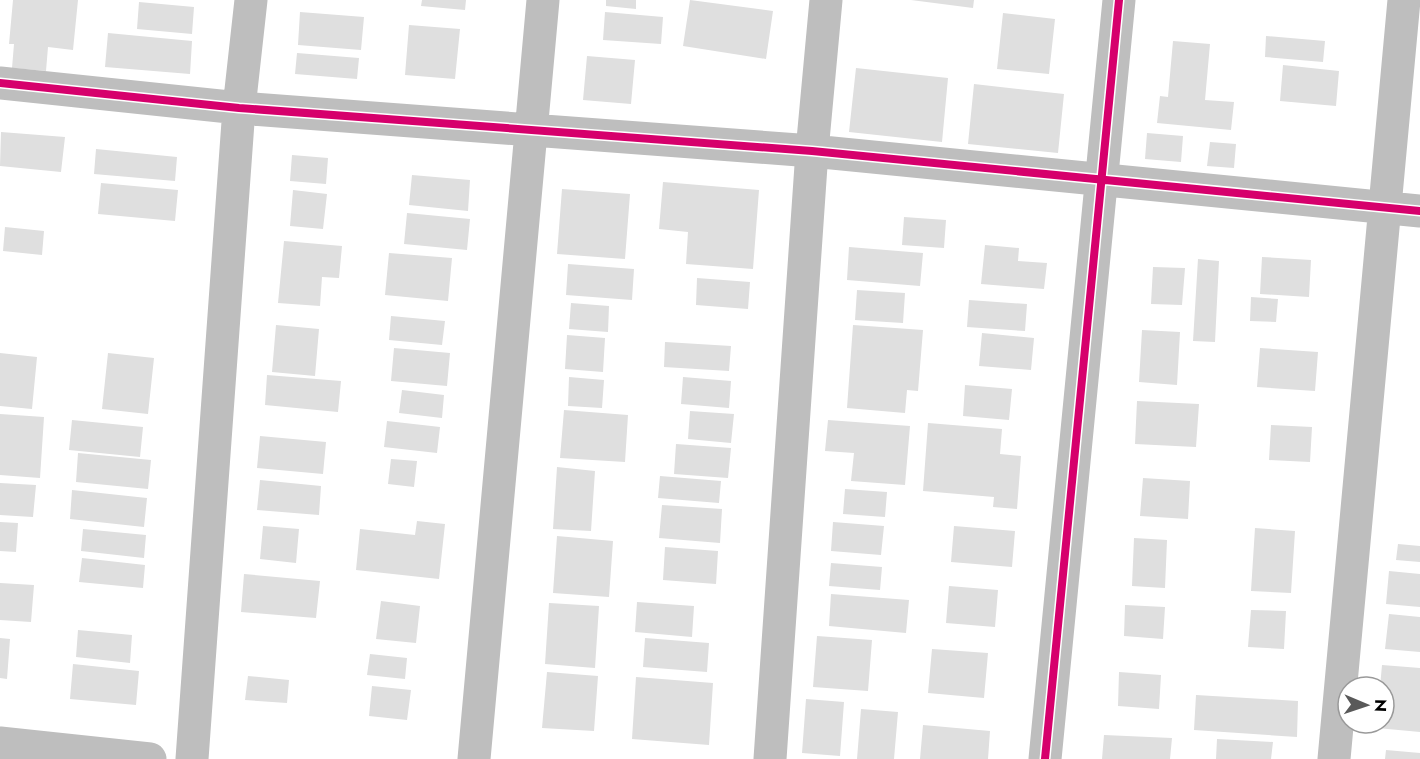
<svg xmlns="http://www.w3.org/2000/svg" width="1420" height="759" font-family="Jost,sans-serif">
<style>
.building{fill:#dfdfdf}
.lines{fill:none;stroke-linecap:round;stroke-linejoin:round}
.street{stroke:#bebebe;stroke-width:33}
.cycleway-casing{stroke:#fff;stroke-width:11}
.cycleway{stroke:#d6006c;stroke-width:8}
</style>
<rect width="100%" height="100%" fill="#fff"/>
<path class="building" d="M13,0h65l-5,50 -25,-3 -2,24 -34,-3 2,-24h-5z
M422,0h44l-1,10 -44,-4z
M606,0h30v9l-30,-3z
M690,0l83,11 -7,48 -83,-13z
M911,0h63l-1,8z
M139,2l55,5 -2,27 -55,-5z
M300,12l64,5 -3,33 -63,-5z
M605,12l58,5 -2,27 -58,-4z
M1003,13l52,6 -6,55 -52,-5z
M409,25l51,4 -5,50 -50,-4z
M108,33l84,8 -2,33 -85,-7z
M1266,36l59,5 -2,21 -58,-5z
M1173,41l37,3 -5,56 29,2 -3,28 -74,-7 3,-27 8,1z
M297,53l62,5 -2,21 -62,-5z
M587,56l48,4 -4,44 -48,-4z
M1283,65l56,6 -3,35 -56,-5z
M856,68l92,10 -6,64 -93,-10z
M974,84l90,10 -6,59 -90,-9z
M1,132l64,5 -4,35 -61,-6z
M1147,133l36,3 -2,26 -36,-3z
M1210,142l26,2 -2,24 -27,-2z
M96,149l81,8 -2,24 -81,-7z
M292,155l36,3 -2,26 -36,-3z
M412,175l58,5 -2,31 -59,-6z
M663,182l96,8 -6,79 -67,-5 2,-32 -29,-3z
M101,183l77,7 -3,31 -77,-7z
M562,189l68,5 -5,65 -68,-5z
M293,190l34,4 -4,35 -33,-3z
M407,213l63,6 -3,31 -63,-6z
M904,217l42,3 -2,28 -42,-3z
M5,227l39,4 -2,24 -39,-4z
M284,241l58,5 -3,32 -17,-1 -2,29 -42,-3z
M985,245l34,3 -1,13 29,2 -3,26 -63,-5z
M849,247l74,6 -3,33 -73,-6z
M389,253l63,5 -4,43 -63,-6z
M1262,257l49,3 -2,37 -49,-3z
M1198,259l21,2 -4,81 -22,-1z
M568,264l66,5 -2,31 -66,-5z
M1153,267l32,1 -3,37 -31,-1z
M697,278l53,4 -2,27 -52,-4z
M857,290l48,3 -2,30 -48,-3z
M1251,297l27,2 -2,23 -26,-1z
M969,300l58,4 -2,27 -58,-4z
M571,303l38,3 -1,26 -39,-3z
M391,316l54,5 -3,24 -53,-5z
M276,325l43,4 -4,47 -43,-4z
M853,325l70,5 -5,61 -11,-1 -2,23 -58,-5z
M1142,330l38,2 -3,53 -38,-3z
M982,333l52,5 -3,32 -52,-4z
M567,335l38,3 -2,34 -38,-3z
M665,342l66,4 -2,25 -65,-4z
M394,348l56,5 -3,33 -56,-5z
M1260,348l58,4 -3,39 -58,-4z
M0,353l37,4 -5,52 -32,-3z
M108,353l46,5 -6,56 -46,-5z
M267,375l74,6 -3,31 -73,-7z
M569,377l35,3 -2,28 -34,-2z
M683,377l48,4 -2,27 -48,-4z
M965,385l47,4 -3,31 -46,-4z
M402,390l42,5 -2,23 -43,-5z
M1137,401l62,3 -3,43 -61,-3z
M564,410l64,5 -3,47 -65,-4z
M690,411l44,3 -3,29 -43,-4z
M0,414l44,3 -4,61 -40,-3z
M72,420l71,7 -3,30 -71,-7z
M828,420l82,6 -5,59 -54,-4 3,-28 -29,-2z
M387,421l53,6 -3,26 -53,-6z
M928,423l74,6 -2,25 21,2 -4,53 -24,-2 1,-10 -71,-6z
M1271,425l41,2 -2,35 -41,-2z
M260,436l66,6 -3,32 -66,-6z
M676,444l55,4 -3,30 -54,-4z
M78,453l73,7 -3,29 -72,-7z
M391,459l26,2 -3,26 -26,-3z
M557,467l38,4 -4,60 -38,-2z
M660,476l61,5 -2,22 -61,-5z
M1143,478l47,3 -2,38 -48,-3z
M260,480l61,6 -2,29 -62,-5z
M0,483l36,2 -3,32 -33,-2z
M845,489l42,3 -2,25 -42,-3z
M72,490l75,8 -3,29 -74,-8z
M662,505l60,4 -2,34 -61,-5z
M417,521l28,3 -6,55 -83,-9 4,-41 55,6z
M0,522l18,1 -2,29 -16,-1z
M833,522l51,4 -3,29 -50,-4z
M263,526l36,3 -3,34 -36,-4z
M954,526l61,5 -3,36 -61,-5z
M1255,528l40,3 -4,62 -40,-2z
M83,529l63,6 -2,23 -63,-7z
M557,536l56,5 -4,56 -56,-4z
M1134,538l33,2 -2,48 -33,-2z
M1398,544l22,2v16l-24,-2z
M665,547l53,4 -2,33 -53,-4z
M82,558l63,7 -2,23 -64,-6z
M831,563l51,4 -2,23 -51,-4z
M1389,571l31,3v33l-34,-3z
M244,574l76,7 -4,37 -75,-6z
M0,583l34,2 -3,37 -31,-2z
M949,586l49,4 -3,37 -49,-4z
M831,594l78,6 -3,33 -77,-7z
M381,601l39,5 -4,37 -40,-4z
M637,602l57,4 -2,31 -57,-5z
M549,603l50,3 -4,62 -50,-4z
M1125,605l40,2 -2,32 -39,-3z
M1251,610l35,1 -2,38 -36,-2z
M1389,614l31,3v35l-35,-3z
M78,630l54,5 -2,28 -54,-6z
M817,636l55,4 -4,51 -55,-4z
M0,638l10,1 -3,40 -7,-1z
M645,638l64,5 -2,29 -64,-5z
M932,649l56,4 -4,45 -56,-5z
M370,654l37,4 -2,21 -38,-4z
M73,664l66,7 -3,34 -66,-6z
M1382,665l38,3v64l-43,-4v-5h7v-36h-4z
M547,672l51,4 -4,55 -52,-3z
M1119,672l42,3 -2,34 -41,-3z
M248,676l41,4 -2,23 -42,-3z
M636,677l77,6 -4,62 -77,-6z
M372,686l39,4 -4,30 -38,-4z
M1196,695l102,6 -1,36 -103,-7z
M806,699l38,3 -4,54 -38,-3z
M861,709l37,3 -4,47h-37z
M923,725l67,6 -2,28h-68z
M1104,735l68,3 -2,21h-68z
M1217,739l56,3 -2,17h-55z
M1386,750l34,3v6h-35z"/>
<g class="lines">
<path class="street" d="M0,83l239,25 573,43 608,60
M0,743l150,16
M192,759l47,-651 12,-108
M474,759l69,-759
M770,759l42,-608 14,-151
M1045,759l74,-759
M1334,759l70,-759"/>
<defs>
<path id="cycleway" d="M0,83l239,25 573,43 608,60
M1045,759l74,-759"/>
</defs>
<use href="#cycleway" class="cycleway-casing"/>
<use href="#cycleway" class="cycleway"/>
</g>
<g transform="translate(1366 705) rotate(92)"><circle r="28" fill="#ffffff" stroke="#999999" stroke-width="1.5"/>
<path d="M0-4.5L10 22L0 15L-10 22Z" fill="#595959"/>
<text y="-9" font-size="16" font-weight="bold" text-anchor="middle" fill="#000000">N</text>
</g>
</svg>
